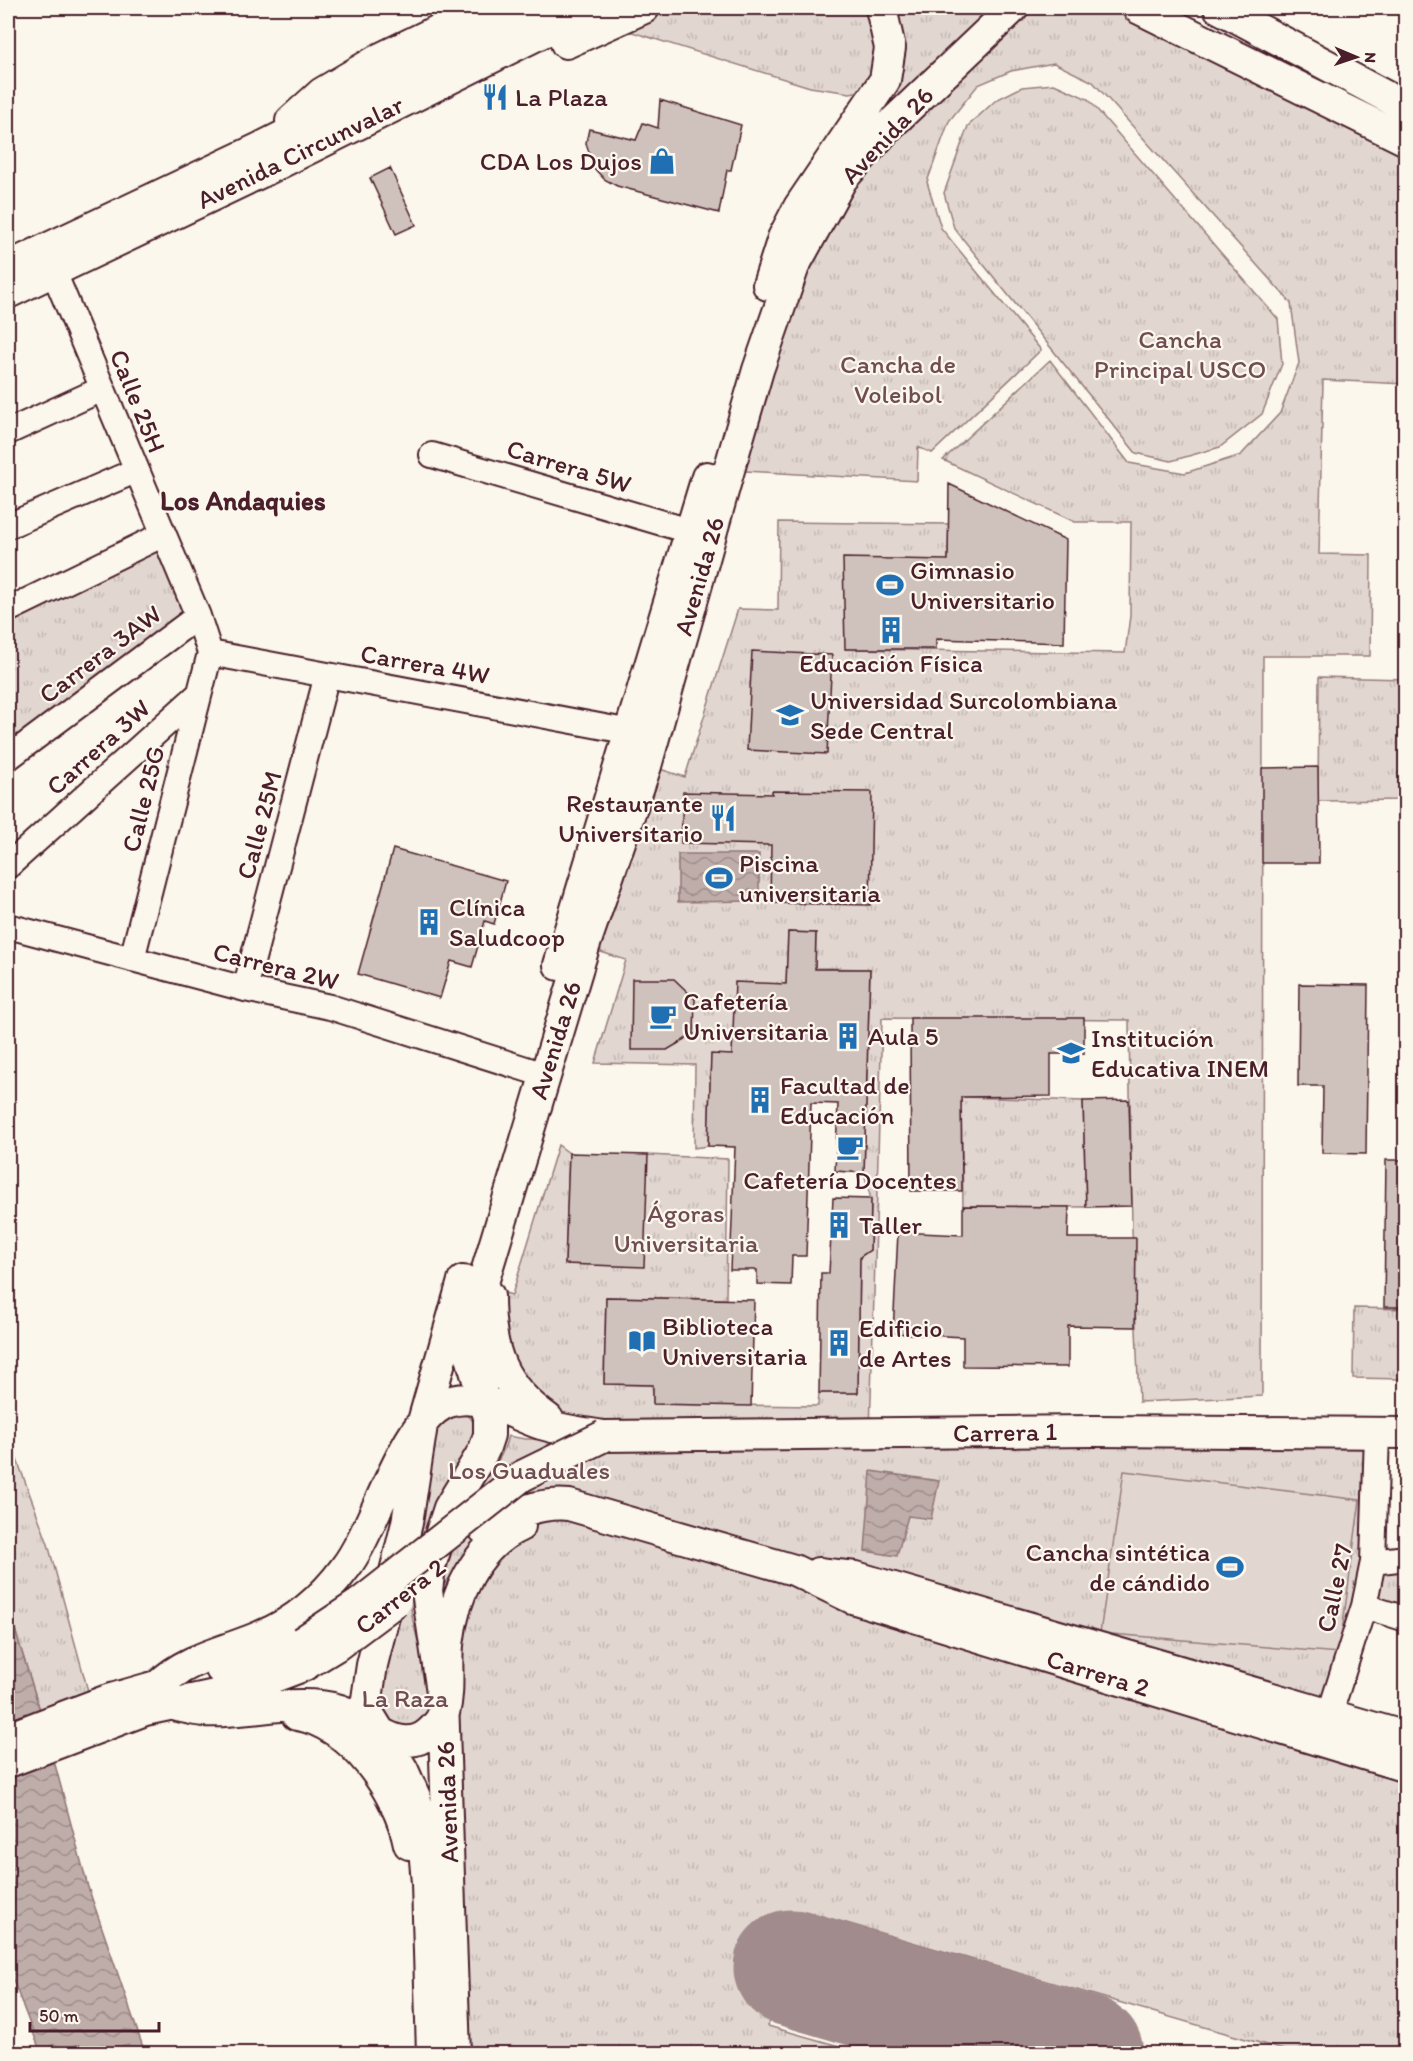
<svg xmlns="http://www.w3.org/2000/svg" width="1413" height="2061" font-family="Itim,sans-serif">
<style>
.grass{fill:url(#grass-tufts);stroke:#967b7e;stroke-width:1.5}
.pitch{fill:#e2d7d0;stroke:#967b7e;stroke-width:1.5}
.water{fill:url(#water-waves);stroke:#907477;stroke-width:1.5}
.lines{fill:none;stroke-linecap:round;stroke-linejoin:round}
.runway{stroke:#a28b8c;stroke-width:117}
.building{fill:#cfc2bc;stroke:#4a1f2b;stroke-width:1.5}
.minor-casing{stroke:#4a1f2b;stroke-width:28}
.major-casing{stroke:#4a1f2b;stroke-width:34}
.minor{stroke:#fbf7ec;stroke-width:24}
.major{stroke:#fbf7ec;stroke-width:30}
.major-bridge-casing{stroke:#4a1f2b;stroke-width:34;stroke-linecap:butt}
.major-bridge{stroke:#fbf7ec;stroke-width:30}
.labels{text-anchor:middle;stroke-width:4.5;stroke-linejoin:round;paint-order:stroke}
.poi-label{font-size:26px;fill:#4a1f2b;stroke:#fbf7ec;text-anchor:start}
.street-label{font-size:26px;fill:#4a1f2b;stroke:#fbf7ec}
.park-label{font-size:26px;fill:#704d54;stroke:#fbf7ec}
.neighbourhood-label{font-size:27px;font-weight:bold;fill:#4a1f2b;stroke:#fbf7ec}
</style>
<defs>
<pattern id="grass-tufts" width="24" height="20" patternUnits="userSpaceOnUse" patternTransform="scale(1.5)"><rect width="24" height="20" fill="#e2d7d0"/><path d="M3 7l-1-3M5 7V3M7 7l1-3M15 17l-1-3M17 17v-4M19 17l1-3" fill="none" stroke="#c3b8b3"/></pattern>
<pattern id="water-waves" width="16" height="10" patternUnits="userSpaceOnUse" patternTransform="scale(1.5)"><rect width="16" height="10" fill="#bfadaa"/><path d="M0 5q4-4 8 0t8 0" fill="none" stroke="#9d8c8b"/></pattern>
</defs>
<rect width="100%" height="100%" fill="#fbf7ec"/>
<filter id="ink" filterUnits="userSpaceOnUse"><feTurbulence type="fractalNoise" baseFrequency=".0167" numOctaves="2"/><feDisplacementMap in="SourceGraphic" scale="12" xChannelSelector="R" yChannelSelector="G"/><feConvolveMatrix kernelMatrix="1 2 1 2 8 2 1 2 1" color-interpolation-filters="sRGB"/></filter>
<g filter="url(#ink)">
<path class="grass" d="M645,8h492l268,132v244l-82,-4 -4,174 52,1 -1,101h-107l-1,740 -123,6 -7,-173 -3,-209 -247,-2 -12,413 504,3 -2,130 33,-4v57l-43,-14 -29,113 72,51v286h-111l-489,-142 -37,115 96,27h-396l-20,-407 47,-125 -52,65c7,-30 15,-62 31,-89 12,-21 29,-37 34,-61l17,3h75l-84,-53 -34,-100 30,9 46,-150 11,8 -4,111 83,-109 80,4 -2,140 -120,-2 -2,87 49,1v19l165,2 1,-13h39l2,-136 10,-7 1,-51 -7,-26 6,-204 -55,-1 1,-35 -28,-1 -4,115 -52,8h-21l-3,91 -14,2 1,-83 -100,-2 31,-103 -41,-13 62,-182 38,12 53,-168 40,1 1,-88 170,2 -4,115 -100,10 280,4 5,-37 1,-94h-56l-132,-62 107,-100 79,103 56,10 56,-18 39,-42 19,-50 -8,-60 -198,-221 -39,-19 -43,8 -33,14 -29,36 -22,61 14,46 100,122 -109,103 -14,-6 -1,34 -188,-11 132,-379 -11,2 -40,-6 -204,-63z
M1054,84l34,15 190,220 4,45 -20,50 -42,33 -49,14 -35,-8 -182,-225 -10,-35 24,-67 28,-26 26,-13z
M162,535l33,82 -187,137v-143z
M1319,677l86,2v121l-87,1z
M961,1097l122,4 3,106 -123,-1z
M1354,1308l51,1v70l-52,-1z
M451,1414c19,0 23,2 24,20 -26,54 -62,110 -64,171 0,31 28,83 18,108 -7,16 -25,14 -39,12l-11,-15 55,-280z
M8,1435l40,109 43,158 -48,18 -35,-113z"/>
<path class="pitch" d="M1124,1471l236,29 -21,153 -239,-20z"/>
<path class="water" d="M678,854h81v47l-81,1z
M871,1471l68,10 -8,38 -23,-3 -11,40 -32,-5z
M8,1607l35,113 45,167 57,166h-104l-33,-86z"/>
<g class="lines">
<path class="runway" d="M792,1968l293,86"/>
</g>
<path class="building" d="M660,100l81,25 -10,45h-4l-8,43 -102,-27 -13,-7 -10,-11 -8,-25 3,-14 47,11 7,-17 15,5z
M390,168l26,57 -20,9 -26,-56z
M949,484l117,56 -2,103 -128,-4v10h-91l-2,-91 105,2z
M752,651l80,4 -5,99 -80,-4z
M1318,767l1,96h-57v-95z
M772,791l100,1 -2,113 -100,-2 1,-58 -90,-2 2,-51 89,2z
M393,849l113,32 -12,43 -9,-3 -13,46 -21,-6 -11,37 -82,-24z
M788,932l28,1 -1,36h55l-6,204 -29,-2 3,-67 -27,-1 -5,153h-14l-1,29 -34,-1v-14h-27l5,-123 -27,-1 3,-92 21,1 3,-73 51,2z
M632,979h42l21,20 -1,35 -27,16h-36z
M1299,984l69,1 -2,169 -44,-1 1,-67h-25z
M910,1018h174v36h-33v42l-90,1 1,94h-51z
M1129,1100l3,106 -46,1 -3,-106z
M569,1153l79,2 -4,112 -79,-3z
M1386,1160h20v147h-22z
M833,1198l38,1 -1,51 -10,7 -2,136h-39l2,-120h8z
M963,1206l106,1 -1,31h68l-1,89 -67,-1v41l-105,-1v-29l-70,-4 5,-101 65,3z
M606,1297l148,3 -3,106 -98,-2v-19l-49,-1z"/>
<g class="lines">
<defs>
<path id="minor" d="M53,270l145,346 12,37
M8,432l94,-43
M432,455l257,76
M8,526l127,-55
M8,610l154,-75
M210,653l437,82
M8,758l190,-142
M8,866l191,-172
M8,926l237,63 85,18 199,63
M132,959l78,-306
M245,989l82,-314
M1373,1562l33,-4
M1364,1606l42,13
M1329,1716l35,-110 9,-44 4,-129"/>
<path id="major" d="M1138,8l268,132
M1219,8l187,99
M566,43l78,-35
M291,121l31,-28 59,-35 103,-50
M8,267l254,-120 276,-139
M768,285l15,-47 16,-31 86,-127 5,-32 -9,-40
M8,293l262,-125 321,-160
M559,965l148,-488
M489,1296c0,55 12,90 59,123
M484,1529c28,-14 53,-27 85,-24l225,65 58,28 554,169
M818,1573l38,4 550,160
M221,1669l43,-11 38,-16
M159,1685c27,-27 68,-34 102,-49 34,-14 62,-38 84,-68 31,-40 58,-147 101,-165 31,-13 65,11 95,21 21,6 42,9 63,12l490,-5 312,2
M168,1704c12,2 24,6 36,7 42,3 95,-14 136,-1 25,8 51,40 79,29 10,-4 21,-16 25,-26 6,-22 2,-45 4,-68 5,-47 27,-99 72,-119
M297,1715c54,8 102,78 112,129
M8,1738l100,-38 52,-15
M8,1762l137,-52 94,-20 64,-24
M432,2054l-5,-171 -5,-58 -7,-28 -12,-27 -35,-57 -1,-14 5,-34 35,-142 15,-98 41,-144
M455,2054l-12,-355 -16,-108 3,-25 19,-58 35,-58 5,-15v-18l-18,-60 -1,-23 3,-18 111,-369 62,-181 83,-296 29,-100 36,-104 48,-87 46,-52 125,-119"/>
</defs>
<use href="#minor" class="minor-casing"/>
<use href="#major" class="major-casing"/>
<use href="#minor" class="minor"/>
<use href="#major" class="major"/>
<defs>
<path id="major-bridge" d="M302,1642l57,-38 163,-128 82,-40
M303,1666l33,-20 60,-45"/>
</defs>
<use href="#major-bridge" class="major-bridge-casing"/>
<use href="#major-bridge" class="major-bridge"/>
</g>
</g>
<defs>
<symbol id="restaurant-bare" viewBox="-9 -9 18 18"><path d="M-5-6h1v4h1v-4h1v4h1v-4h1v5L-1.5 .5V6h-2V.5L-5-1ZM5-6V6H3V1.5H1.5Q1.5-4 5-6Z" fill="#1f6fb2" stroke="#fbf7ec" stroke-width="2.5" paint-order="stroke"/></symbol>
<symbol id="shop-bare" viewBox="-9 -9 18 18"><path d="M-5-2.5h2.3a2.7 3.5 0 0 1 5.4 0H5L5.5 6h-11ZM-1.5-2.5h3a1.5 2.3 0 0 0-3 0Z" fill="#1f6fb2" stroke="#fbf7ec" stroke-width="2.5" paint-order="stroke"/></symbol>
<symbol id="stadium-bare" viewBox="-9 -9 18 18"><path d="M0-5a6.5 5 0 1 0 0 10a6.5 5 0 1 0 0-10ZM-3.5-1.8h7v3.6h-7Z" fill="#1f6fb2" stroke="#fbf7ec" stroke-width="2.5" paint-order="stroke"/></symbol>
<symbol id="building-bare" viewBox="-9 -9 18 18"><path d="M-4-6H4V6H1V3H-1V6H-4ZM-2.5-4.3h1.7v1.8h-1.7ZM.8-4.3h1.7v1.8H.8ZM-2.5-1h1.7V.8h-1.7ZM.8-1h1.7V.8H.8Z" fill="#1f6fb2" stroke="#fbf7ec" stroke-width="2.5" paint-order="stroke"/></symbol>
<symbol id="university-bare" viewBox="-9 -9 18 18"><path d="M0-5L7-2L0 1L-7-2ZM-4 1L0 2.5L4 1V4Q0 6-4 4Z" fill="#1f6fb2" stroke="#fbf7ec" stroke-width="2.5" paint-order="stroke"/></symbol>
<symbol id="cafe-bare" viewBox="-9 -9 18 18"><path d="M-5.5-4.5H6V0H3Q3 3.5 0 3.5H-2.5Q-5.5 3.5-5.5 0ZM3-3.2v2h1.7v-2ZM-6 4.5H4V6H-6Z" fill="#1f6fb2" stroke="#fbf7ec" stroke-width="2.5" paint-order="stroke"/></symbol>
<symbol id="library-bare" viewBox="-9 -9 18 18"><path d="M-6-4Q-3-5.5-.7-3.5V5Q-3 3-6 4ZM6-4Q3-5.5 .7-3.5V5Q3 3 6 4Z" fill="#1f6fb2" stroke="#fbf7ec" stroke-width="2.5" paint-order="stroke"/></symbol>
</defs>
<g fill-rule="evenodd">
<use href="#restaurant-bare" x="476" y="78" width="38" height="38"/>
<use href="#shop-bare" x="643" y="142" width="38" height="38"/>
<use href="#stadium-bare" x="871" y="566" width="38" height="38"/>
<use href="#building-bare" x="872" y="611" width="38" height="38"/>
<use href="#university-bare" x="771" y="696" width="38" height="38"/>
<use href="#restaurant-bare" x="704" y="799" width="38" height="38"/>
<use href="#stadium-bare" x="700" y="859" width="38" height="38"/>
<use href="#building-bare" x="410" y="903" width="38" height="38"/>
<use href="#cafe-bare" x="644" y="997" width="38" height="38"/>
<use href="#building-bare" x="829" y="1017" width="38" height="38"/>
<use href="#university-bare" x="1052" y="1034" width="38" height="38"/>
<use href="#building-bare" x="741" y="1081" width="38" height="38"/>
<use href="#cafe-bare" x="831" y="1128" width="38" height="38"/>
<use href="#building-bare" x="820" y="1206" width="38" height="38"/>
<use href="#library-bare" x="623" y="1322" width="38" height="38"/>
<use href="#building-bare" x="820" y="1324" width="38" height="38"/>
<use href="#stadium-bare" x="1211" y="1548" width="38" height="38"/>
</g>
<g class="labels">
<g class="poi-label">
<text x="515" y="106">La Plaza</text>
<text x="642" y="170" text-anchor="end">CDA Los Dujos</text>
<text x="910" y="579">Gimnasio<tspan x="910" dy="30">Universitario</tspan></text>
<text x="891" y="672" text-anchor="middle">Educación Física</text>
<text x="810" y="709">Universidad Surcolombiana<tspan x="810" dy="30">Sede Central</tspan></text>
<text x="703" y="812" text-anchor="end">Restaurante<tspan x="703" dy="30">Universitario</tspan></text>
<text x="739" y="872">Piscina<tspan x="739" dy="30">universitaria</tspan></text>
<text x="449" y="916">Clínica<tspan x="449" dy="30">Saludcoop</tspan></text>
<text x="683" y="1010">Cafetería<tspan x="683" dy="30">Universitaria</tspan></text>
<text x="868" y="1045">Aula 5</text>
<text x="1091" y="1047">Institución<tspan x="1091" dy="30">Educativa INEM</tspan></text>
<text x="780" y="1094">Facultad de<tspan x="780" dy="30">Educación</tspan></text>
<text x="850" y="1189" text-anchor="middle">Cafetería Docentes</text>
<text x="859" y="1234">Taller</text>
<text x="662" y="1335">Biblioteca<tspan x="662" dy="30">Universitaria</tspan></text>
<text x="859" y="1337">Edificio<tspan x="859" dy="30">de Artes</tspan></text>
<text x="1210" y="1561" text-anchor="end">Cancha sintética<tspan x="1210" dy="30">de cándido</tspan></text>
</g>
<g class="street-label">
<text transform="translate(887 135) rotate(-47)" y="9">Avenida 26</text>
<text transform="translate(300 152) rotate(-26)" y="9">Avenida Circunvalar</text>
<text transform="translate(138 401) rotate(68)" y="9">Calle 25H</text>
<text transform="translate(569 466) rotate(17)" y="9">Carrera 5W</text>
<text transform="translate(699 576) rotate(-74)" y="9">Avenida 26</text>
<text transform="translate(100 654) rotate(-37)" y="9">Carrera 3AW</text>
<text transform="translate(425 664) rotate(10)" y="9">Carrera 4W</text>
<text transform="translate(98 747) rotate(-42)" y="9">Carrera 3W</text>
<text transform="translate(143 799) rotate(-76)" y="9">Calle 25G</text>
<text transform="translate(259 825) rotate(-75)" y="9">Calle 25M</text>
<text transform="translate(276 966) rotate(14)" y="9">Carrera 2W</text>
<text transform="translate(555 1040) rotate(-73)" y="9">Avenida 26</text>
<text transform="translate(1005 1432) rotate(-1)" y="9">Carrera 1</text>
<text transform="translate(1334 1588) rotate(-78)" y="9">Calle 27</text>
<text transform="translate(400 1596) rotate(-38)" y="9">Carrera 2</text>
<text transform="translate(1098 1673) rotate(17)" y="9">Carrera 2</text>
<text transform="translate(447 1802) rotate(-92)" y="9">Avenida 26</text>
</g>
<g class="park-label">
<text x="1180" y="348">Cancha<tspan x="1180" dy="30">Principal USCO</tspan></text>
<text x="898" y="373">Cancha de<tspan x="898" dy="30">Voleibol</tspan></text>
<text x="686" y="1222">Ágoras<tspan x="686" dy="30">Universitaria</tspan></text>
<text x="529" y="1479">Los Guaduales</text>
<text x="405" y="1707">La Raza</text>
</g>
<g class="neighbourhood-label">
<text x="243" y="510">Los Andaquies</text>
</g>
</g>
<rect width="1413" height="2061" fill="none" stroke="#fbf7ec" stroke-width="30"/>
<rect x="15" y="15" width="1383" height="2031" fill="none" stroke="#4a1f2b" stroke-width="2" filter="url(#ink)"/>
<g transform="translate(1356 57) rotate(92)" stroke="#fbf7ec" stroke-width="4.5" paint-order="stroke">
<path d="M0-4.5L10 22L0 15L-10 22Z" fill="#4a1f2b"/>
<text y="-9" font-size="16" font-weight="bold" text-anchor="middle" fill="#4a1f2b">N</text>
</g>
<path d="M30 2022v9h129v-9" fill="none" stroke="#4a1f2b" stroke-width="3"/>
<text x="39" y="2022" font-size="18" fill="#4a1f2b" stroke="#fbf7ec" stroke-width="4.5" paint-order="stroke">50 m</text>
</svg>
